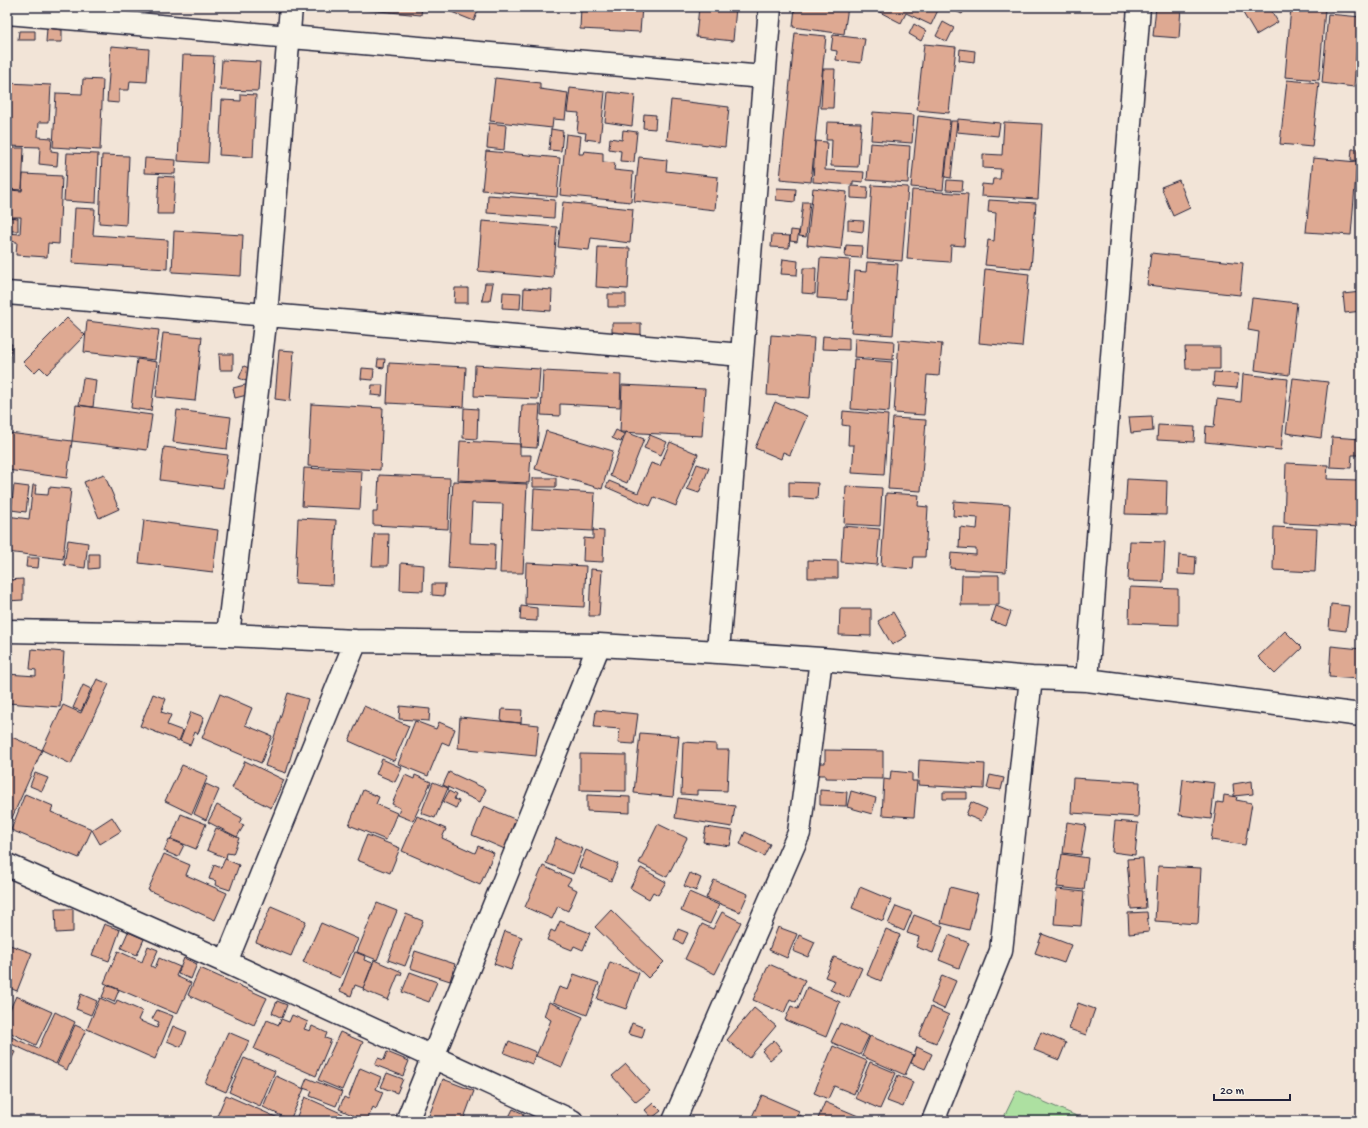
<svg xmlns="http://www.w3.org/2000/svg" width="1368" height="1128" font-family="'Gochi Hand',sans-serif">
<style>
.green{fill:#ade0a1;stroke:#68816e}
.building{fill:#dea992;stroke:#22223b}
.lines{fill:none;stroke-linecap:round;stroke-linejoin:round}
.minor-casing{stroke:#22223b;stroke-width:25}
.minor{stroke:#f7f3e8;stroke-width:22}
</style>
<rect width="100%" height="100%" fill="#f2e4d7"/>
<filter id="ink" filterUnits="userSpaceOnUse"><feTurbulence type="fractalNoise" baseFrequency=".025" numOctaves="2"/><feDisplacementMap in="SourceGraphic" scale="8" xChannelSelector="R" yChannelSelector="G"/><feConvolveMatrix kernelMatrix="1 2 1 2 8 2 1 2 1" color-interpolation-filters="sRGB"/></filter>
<g filter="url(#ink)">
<path class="green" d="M1017,1090l71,31h-86z"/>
<path class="building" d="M347,7h75l-1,8 -74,-7z
M451,7h28l-5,14 -25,-10z
M581,7h61l-2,25 -60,-3z
M699,7h37l-3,34 -37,-4z
M795,7h53l-4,27 -51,-7z
M870,7h67l2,1 -8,17 -25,-12 -5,10z
M947,7h19l-4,7z
M1156,7h25l-2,31 -26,-2z
M1253,7h16l9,15 -22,13 -13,-22z
M1291,7l34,2 -6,71 -34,-3z
M1330,7h29l-1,4 -28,-1z
M1328,14l33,3v28l-4,-1 -3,43 -32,-4z
M943,22l11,6 -7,14 -11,-6z
M914,24l12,7 -5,10 -12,-7z
M47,28l15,2v12h-16z
M19,31h16v9h-17z
M795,33l31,3 -15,146 -31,-3z
M833,35l32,4 -4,24 -25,-3 1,-9 -6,-1z
M924,44l32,3 -7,66 -32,-3z
M111,46l38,3 -2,33 -17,-1 -1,9h-10v13l-12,-1z
M960,49l15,2 -1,11 -15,-2z
M183,55l31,1 -6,107 -30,-2z
M222,60l38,2 -2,29 -38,-1z
M823,69h12l-2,39h-12z
M495,78l45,5v6l28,4 -3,27 -12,-1 -1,9 -62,-7z
M83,79l20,1 -3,70 -47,-3 3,-54 26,1z
M1287,80l32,3 -7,64 -32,-3z
M7,83l44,2 -2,37h-10l-1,15 14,1 -1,13 7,1 -1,14 -18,-2 1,-17 -33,-1z
M570,88l35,4 -5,49 -15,-2 1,-6 -9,-1 2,-19 -12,-1z
M608,92l27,3 -3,31 -27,-4z
M241,94l15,1 -3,62 -34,-2 3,-55 19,1z
M671,100l58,7 -4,40 -58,-7z
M873,112l41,3 -2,28 -41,-3z
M644,114l12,1 -1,14 -12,-1z
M918,116l32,4 -7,70 -32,-3z
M958,119l42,4 -2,13 -41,-4z
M951,121h6l-6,57 -6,-1z
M827,122l34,1 -3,44 -27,-1 1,-26h-6z
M1004,122l38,2 -4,75 -57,-3 1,-12 10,1 1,-6h7l1,-10 -18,-1v-14l19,1z
M489,123l17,2 -2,25 -17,-2z
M551,129l12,2 -2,20 -12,-1z
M623,130l14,2 -3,30 -14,-1 1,-10 -12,-2 1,-11 12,2z
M566,134l15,2 -2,18h4l1,-3 19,2v9l12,1 -1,7 19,2 -2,30 -71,-7z
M815,141l12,1 -2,28 39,2 -1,10 -10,-1v4l-40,-3z
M870,143l40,3 -2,37 -41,-3z
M7,148h17l-2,42 -15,-1z
M1352,149h9v12l-10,-1z
M486,151l74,7 -3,39 -75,-7z
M67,153l31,1 -2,49 -32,-2z
M102,155l27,1 -3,69 -27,-2z
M639,157l28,3 -1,11 52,6 -3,33 -81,-9z
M145,158l31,2 -1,14 -31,-1z
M1313,158l44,4 -6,73 -45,-3z
M23,174l39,2 -3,68 -11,-1 -1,14 -31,-2 1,-13 -10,-1v-8l13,1 1,-17h-14l2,-27 13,1z
M159,176l16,1 -2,37h-16z
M947,180l16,1 -1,10 -16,-1z
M1179,180l11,28 -17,8 -12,-29z
M872,185l36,2 -6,74 -35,-3z
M851,186l17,1 -1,12 -16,-1z
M777,188l19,1 -1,13 -19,-2z
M813,188l34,4 -6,57 -34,-4z
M912,190l56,4 -4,52 -13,-1 -1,17 -43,-3z
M488,195l67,5 -1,18 -67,-5z
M989,200l47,3 -5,66 -46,-4 3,-25 6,1 2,-28 -8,-1z
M563,202l70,7 -3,34 -39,-5 -2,12 -31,-3z
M803,202h7l-4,35 -7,-1z
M75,208l20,1 -2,26 75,5 -1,29 -95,-6z
M7,217l11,1v13h-11z
M848,220l16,1 -1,11 -15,-2z
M482,221l75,6 -4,51 -75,-7z
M791,230l8,1 -2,11 -7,-1z
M174,231l69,4 -2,41 -69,-4z
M772,235l18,1 -1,12 -18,-1z
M846,245l16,1 -1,12 -16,-1z
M598,247l32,1 -2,41 -32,-2z
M1151,253l92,10 -3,32 -93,-10z
M820,258l30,2 -3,40 -30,-2z
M783,259l15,2 -1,14 -16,-1z
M867,262l31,2 -5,71 -42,-3 4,-61 11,1z
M803,268h13l-1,26 -13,-1z
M985,269l44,5 -7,73 -43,-4z
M485,283h8l-3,18h-8z
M455,288h13v15h-14z
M524,288l28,2 -1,21 -28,-2z
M503,292l18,1 -1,16 -18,-1z
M1361,292v19l-16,2 -2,-19z
M608,294h18v13h-18z
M1252,298l45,5 -8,72 -34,-5 4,-38 -11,-2z
M67,318l18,17 -38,39 -7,-7 -6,6 -11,-11z
M87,321l72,9 -4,30 -71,-8z
M612,323h29v18h-29z
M163,333l39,4 -7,64 -39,-4z
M771,335l43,3 -4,60 -43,-3z
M823,336l26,2v12l-27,-1z
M855,338l39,3 -1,19 -39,-3z
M899,340l43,4 -3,32 -12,-1 -3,40 -30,-2z
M7,344h5l-5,38z
M1185,347h35v22h-34z
M279,350l15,1 -4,50 -15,-2z
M219,354h14v16h-13z
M137,359l20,3 -6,49 -20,-3z
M378,359h7l-1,9 -7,-1z
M854,359l38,3 -3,50 -38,-3z
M389,363l77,4 -2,40 -77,-4z
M475,365l65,4 -2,30 -64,-3z
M244,366l12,5 -5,12 -12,-5z
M362,368l12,1 -1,11 -12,-1z
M543,371l78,4 -1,32 -60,-3v12l-19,-1z
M1214,372l25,2 -2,14 -24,-2z
M1243,374l45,5 -7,71 -76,-8 1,-16 8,1 3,-28 24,3z
M83,378l13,2 -3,27 -14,-2z
M1293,378l35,4 -7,56 -35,-5z
M249,384l2,10 -16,4 -2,-10z
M372,385h11l-1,11 -11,-1z
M622,385l83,4 -3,47 -82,-4z
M775,402l32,14 -17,39 -7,-3 -2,7 -26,-11z
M311,404l72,4 -3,62 -72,-4z
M76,405l76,10 -5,35 -75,-9z
M522,405h18l-3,43 -17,-1z
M464,408l14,1 -1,30 -14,-1z
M177,410l54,7 -4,32 -54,-7z
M843,411l45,4 -4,60 -32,-2 2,-28h-6l1,-19 -7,-1z
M1152,416l1,15 -22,2 -2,-16z
M893,418l33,2 -5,71 -33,-2z
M1158,425l37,2 -1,15 -37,-2z
M616,430l8,4 -3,8 -9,-4z
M546,431l67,20 -11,38 -67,-20z
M626,432l18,7 -17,44 -17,-7z
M9,433l63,8 -5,37 -60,-8v-17z
M650,435l17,7 -6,13 -17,-7z
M1332,437l29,2v16h-9l-1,13 -21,-1z
M460,441l60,3v11h11l-2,28 -71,-3z
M670,442l28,12 -22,52 -22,-9 -4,9 -44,-19 3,-6 29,12 13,-30 9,3z
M164,447l64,8 -5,33 -63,-8z
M1286,463l42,2 -1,14 30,1 1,-14h3l-1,61 -76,-4z
M697,464l12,4 -10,25 -12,-4z
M304,468l58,3 -2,38 -58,-3z
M104,474l15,35 -20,9 -15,-36z
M379,475l71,3 -2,51 -75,-4v-13h4z
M7,477h4l-3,25h-1z
M533,478h23v9h-23z
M1127,479l40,2 -1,34 -41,-1z
M453,481l74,3 -4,89h-23l3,-69 -31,-1 -2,40 25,1 -1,27 -46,-3z
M789,482l29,1 -1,16 -28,-2z
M14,485l15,2 -3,25 -15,-2z
M33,485h3l-1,9 13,1 1,-8 22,2 -8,70 -56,-7v-36l22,3z
M846,486l36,2 -2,38 -36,-2z
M534,489l61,4 -2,38 -61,-3z
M886,493l33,2 -1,11 10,1 -3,50h-11l-1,12 -32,-3z
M954,501l56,4 -4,67 -56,-4 1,-15 25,2v-6l-17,-1 1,-21 17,2 1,-11 -25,-2z
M298,518l38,2 -3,65 -38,-2z
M144,520l74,10 -5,42 -74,-9z
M843,526l37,3 -3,36 -36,-3z
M1274,527l43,2 -2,43 -42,-2z
M593,530l11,1 -1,31 -20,-1 1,-23 9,1z
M374,534h15l-1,32h-16z
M68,540l20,3 -3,25 -21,-3z
M1130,541l35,1 -2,40 -35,-1z
M89,554h10v14l-10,1z
M1179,555l17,2 -1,18 -17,-1z
M27,558h12l-1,10 -12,-1z
M808,560l30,1v17h-30z
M401,563l23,2 -1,26 -23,-1z
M526,563l60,3 -2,41 -59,-3z
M591,569l11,1 -3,46h-10z
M962,575h37v30h-38z
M23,579v21l-16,1v-21z
M432,584h13l-1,12 -12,-1z
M1130,587l48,2v36l-49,-2z
M1331,604l18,2 -3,25 -17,-2z
M521,606l16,2v13l-17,-1z
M996,606l15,6 -5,14 -15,-5z
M840,609h31v27l-32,-1z
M893,612l14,24 -15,9 -14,-24z
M1285,631l17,17 -27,26 -17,-17z
M1331,646l30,3 -1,30 -31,-2z
M32,649l32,3 -4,55 -53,-4v-29l29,2v-6l-6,-1z
M97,679l12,5 -38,80 -29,-14 21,-45 18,8z
M83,685l8,4 -10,22 -8,-3z
M288,693l20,6 -22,74 -21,-7z
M153,694l13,5 -5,13 10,3 -4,10 16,6 -4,10 -39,-15z
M220,694l32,14 -7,17 27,11 -11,27 -59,-25z
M364,706l45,20 -15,35 -45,-20z
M400,706l30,3 -1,12 -30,-2z
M502,709l20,1 -1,13 -20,-2z
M596,710l42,4 -4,30 -16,-1 2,-14 -26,-2z
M191,712l13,5 -6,17 -3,-2 -5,13 -10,-4z
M460,717l79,8 -3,31 -78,-8z
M415,721l21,8 3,-7 16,7 -6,16 -7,-3 -14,34 -30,-12z
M640,733l39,3 -6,61 -39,-4z
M7,735l35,15 -34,77 -1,-1z
M683,742l33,2v6h13l-2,41 -30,-1v5l-16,-1z
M825,750l58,1v28l-58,-1v-3h-7v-12h7z
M580,754l46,1v36l-46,-1z
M382,759l20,9 -7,14 -19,-8z
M919,760l66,4 -1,25 -66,-4z
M245,761l39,19 -13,28 -39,-20z
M182,765l26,11 -16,38 -27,-13z
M891,771l21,2v8h5l-3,36 -32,-2 2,-36 6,1z
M449,772l37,17 -6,13 -37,-17z
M35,773l13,5 -6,13 -12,-5z
M405,775l9,4 1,-4 16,7 -18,39 -15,-6 2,-7 -8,-4z
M990,775l14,3 -3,12 -14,-2z
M1073,778l67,4 -2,35 -67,-4z
M1183,779l32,4 -4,36 -32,-4z
M1252,781l1,13 -19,2 -1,-12z
M433,782l15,6 -13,30 -14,-5z
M206,784l13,6 -13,30 -12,-6z
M363,790l16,7 -3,7 21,9 -11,27 -37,-15z
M820,790l27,2 -1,14 -26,-1z
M449,791l7,4 -2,4 5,2 -3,7 -13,-6z
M851,791l25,7 -4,16 -25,-7z
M943,792h24v7h-24z
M25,794l28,12 -2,6 41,17 -13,29 -68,-28z
M587,795l43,2v16l-43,-2z
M1224,795l13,2 -1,3 16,3 -7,42 -34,-5 6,-38 6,1z
M678,798l57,8 -3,21 -57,-9z
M971,802l16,7 -6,12 -15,-6z
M217,805l25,13 -3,5 5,2 -7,12 -29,-15z
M484,806l35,15 -12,29 -35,-15z
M181,814l25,10 -10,25 -25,-10z
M417,816l29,13 -4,9 33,15 3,-7 16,7 -14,32 -78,-34z
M112,817l9,14 -21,13 -8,-14z
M1115,821l23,2 -3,32 -23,-3z
M1067,822l19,3 -5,30 -18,-2z
M658,824l29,14 -20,39 -28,-14z
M706,827l27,4 -3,15 -27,-4z
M216,828l23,10 -6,16 -6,-1 -1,5 -19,-8z
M745,832l25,12 -6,12 -24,-12z
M367,835l33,13 -10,25 -33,-13z
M556,838l27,11 -10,25 -27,-11z
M169,839l15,6 -6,12 -14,-6z
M586,850l32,14 -7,17 -32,-14z
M164,854l26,11 -4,10 41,18 -12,27 -67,-30z
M1062,854l26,4 -4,32 -27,-3z
M1143,858l3,50 -15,1 -4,-50z
M225,859l14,6 -9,25 -15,-5 1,-4 -7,-2 5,-14 7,3z
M543,866l28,13 -4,6 10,5 -9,21 -10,-5 -6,13 -27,-12z
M1158,866l43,2 -3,56 -43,-3z
M641,868l25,14 -8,13 -5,-3 -4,7 -19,-11z
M690,873l11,5 -5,13 -12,-5z
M714,880l34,14 -8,18 -34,-14z
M860,887l31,13 -8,21 -31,-13z
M950,887l28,7 -9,36 -28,-7z
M1057,889l27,3 -3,34 -27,-2z
M689,892l30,13 -9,19 -29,-13z
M377,903l20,8 -20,49 -20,-8z
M271,906l35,15 -15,35 -35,-14z
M896,906l16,6 -8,19 -16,-7z
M55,909h18v23l-17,1z
M611,910l53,52 -16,16 -53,-51z
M722,912l19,10 -26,52 -30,-15 17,-35 11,5z
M1147,912l2,20 -20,2 -1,-21z
M406,914l17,7 -18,45 -17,-6z
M914,915l29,11 -10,27 -17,-6 3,-10 -12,-4z
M560,921l30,12 -7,17 -9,-4 -2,4 -25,-10 4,-10 4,2z
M321,923l37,16 -18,39 -37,-16z
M104,924l16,6 -11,31 -17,-6z
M778,927l19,7 -10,24 -18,-8z
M678,929l10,4 -5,11 -9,-4z
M886,929l14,6 -19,46 -14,-6z
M505,931l17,6 -11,33 -17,-6z
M128,932l16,7 -7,16 -16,-7z
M1042,934l29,11 -7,18 -29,-10z
M799,935l16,7 -7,15 -15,-6z
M949,935l20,8 -10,25 -20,-8z
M7,944l25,9 -15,38 -10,-4z
M148,946l10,4 -7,16 4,2 4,-10 21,9 -4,9 15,7 -14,31 -73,-31 14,-32 24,11z
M415,951l40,13 -5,17 -40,-13z
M355,952l10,4 -1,4 9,3 -10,25 -8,-3 -4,11 -11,-5z
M834,957l28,11 -13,30 -19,-8 5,-9 -10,-4z
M184,958l13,6 -6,15 -13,-5z
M374,960l28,12 -1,3h-3l-10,25 -25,-10z
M610,962l29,11 -13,36 -29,-10z
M769,964l36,16 -9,22 -6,-3 -6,14 -31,-13z
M200,968l67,30 -13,27 -66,-30z
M410,972l27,10 -8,20 -27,-10z
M574,974l25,9 -12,32 -34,-13 6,-15 9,3z
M942,975l14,6 -12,28 -13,-6z
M107,985l12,5 -5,12 -12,-5z
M807,987l33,15 -14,35 -41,-17 6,-14 7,3z
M81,994l16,7 -6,14 -15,-6z
M16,996l36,16 -16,33 -29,-14v-15z
M100,998l15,7 2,-5 25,11 -4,9 19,8 2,-6 -7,-3 5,-9 16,6 -18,43 -68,-30z
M277,1001l10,4 -5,13 -10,-5z
M549,1002l34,15 -21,50 -26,-11 15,-36 -7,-4z
M1078,1003l17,6 -9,26 -17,-6z
M931,1007l18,8 -13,28 -17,-7z
M754,1008l22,18 -27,32 -22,-18z
M55,1012l20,10 -19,42 -49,-22v-7l31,14z
M292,1015l16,7 -4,7 6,2 2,-5 15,7 -2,5 6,2 -15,36 -62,-27 13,-29 12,5 2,-6 8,3z
M632,1023l13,5 -3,10 -14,-4z
M840,1023l29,13 -9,19 -29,-13z
M75,1025l11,5 -19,40 -10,-5z
M173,1026l14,6 -6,15 -14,-6z
M228,1032l21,9 -23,51 -21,-9z
M340,1032l23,10 -21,48 -24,-10z
M1041,1032l25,11 -7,17 -25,-10z
M870,1036l44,19 -9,20 -43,-19z
M774,1040l8,10 -12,10 -8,-9z
M509,1041l27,11 -4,12 -28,-11z
M833,1046l34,15 -13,33 -20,-8 -6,13 -14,-6z
M917,1047l15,7 -7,15 -14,-6z
M7,1049l8,3 -5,10 -3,-1z
M387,1052l22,9 -6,15 -28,-11 3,-7 6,2z
M244,1058l31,13 -15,35 -31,-14z
M870,1062l26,11 -16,36 -25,-11z
M626,1064l24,27 -14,11 -24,-26z
M360,1068l21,9 -5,12 7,3 -7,17 -3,-2 -5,11 4,2 -1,1h-6l-26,-12 5,-12 4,2z
M387,1073l16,6 -6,14 -16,-6z
M898,1075l15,7 -10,25 -16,-6z
M276,1076l28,13 -14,31 -27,-13z
M307,1078l35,14 -6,14 -26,-10 2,-5 -9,-3z
M443,1079l31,12 -11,30 -19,-1 -1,1h-16z
M226,1095l59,26h-70z
M762,1095l37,16 -4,10h-45z
M305,1097l38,17 -3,7h-45z
M825,1102l45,19h-53z
M653,1103l8,8 -9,7 -7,-8z
M513,1109l11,5 -3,7h-14z
M799,1115l14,6h-16z"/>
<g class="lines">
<defs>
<path id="minor" d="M7,13l757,64
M7,293l735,62
M7,631l221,4 128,6 243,4 119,7 103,7 210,19 56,2 274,35
M228,635l38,-320 25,-308
M718,652l52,-645
M1087,680l52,-673
M7,865l219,97 346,159
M226,962l130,-321
M407,1121l192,-476
M674,1121l125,-288 22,-174
M933,1121l68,-170 30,-273"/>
</defs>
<use href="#minor" class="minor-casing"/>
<use href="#minor" class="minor"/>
</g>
</g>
<rect width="1368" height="1128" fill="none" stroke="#f7f3e8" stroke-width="24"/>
<rect x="12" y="12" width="1344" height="1104" fill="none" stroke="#22223b" stroke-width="1.5" filter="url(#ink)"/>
<path d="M1214 1094v6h76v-6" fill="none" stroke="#22223b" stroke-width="2"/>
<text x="1220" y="1094" font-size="12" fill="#22223b" stroke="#f7f3e8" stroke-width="3" paint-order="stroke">20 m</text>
</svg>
